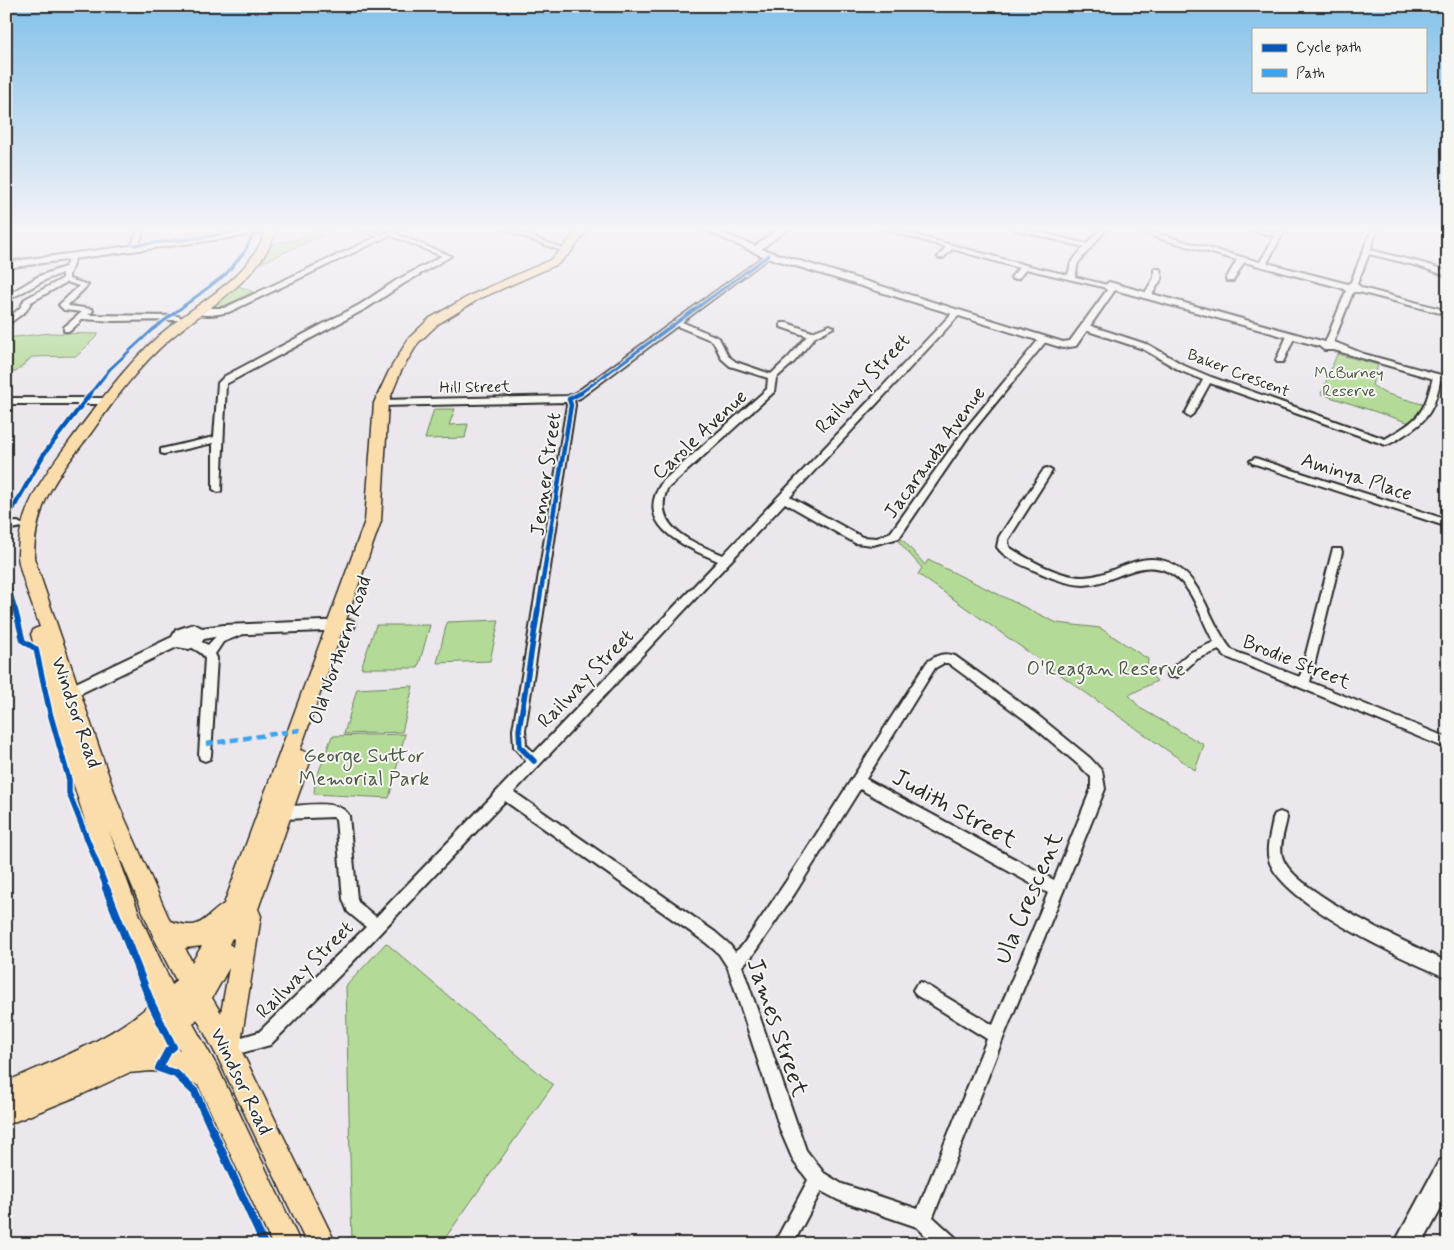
<svg xmlns="http://www.w3.org/2000/svg" width="1454" height="1250" font-family="Mynerve,sans-serif">
<style>
.green{fill:#b3da96;stroke:#6f8260}
.lines{fill:none;stroke-linecap:round;stroke-linejoin:round}
.stream{stroke:#65909f;stroke-width:2}
.minor-casing{stroke:#2b2b2b;stroke-width:4}
.tertiary-casing{stroke:#2b2b2b;stroke-width:4}
.secondary-casing{stroke:#2b2b2b;stroke-width:4}
.primary-casing{stroke:#2b2b2b;stroke-width:3}
.minor{fill:#f6f6f2;fill-rule:evenodd}
.tertiary{fill:#f6f6f2;fill-rule:evenodd}
.secondary{fill:#f6f6f2;fill-rule:evenodd}
.primary{fill:#fbddab;fill-rule:evenodd}
.quiet{stroke:#3ea3eb;stroke-width:4.5;stroke-dasharray:8 4.5;stroke-linecap:butt}
.cycleway-far3-casing{stroke:#f6f6f2;stroke-width:5}
.cycleway-far2-casing{stroke:#f6f6f2;stroke-width:7}
.cycleway-far1-casing{stroke:#f6f6f2;stroke-width:9}
.cycleway-casing{stroke:#f6f6f2;stroke-width:11}
.cycleway-far3{stroke:#0057b8;stroke-width:3}
.cycleway-far2{stroke:#0057b8;stroke-width:4.5}
.cycleway-far1{stroke:#0057b8;stroke-width:5.5}
.cycleway{stroke:#0057b8;stroke-width:8}
.labels{text-anchor:middle;stroke-width:4;stroke-linejoin:round;paint-order:stroke}
.far-street-label{font-size:16px;fill:#2b2b2b;stroke:#f6f6f2}
.far-park-label{font-size:16px;fill:#4d5746;stroke:#f6f6f2}
.street-label{font-size:20px;fill:#2b2b2b;stroke:#f6f6f2}
.park-label{font-size:20px;fill:#4d5746;stroke:#f6f6f2}
.near-street-label{font-size:24px;fill:#2b2b2b;stroke:#f6f6f2}
</style>
<rect width="100%" height="100%" fill="#ebe7ed"/>
<filter id="ink" filterUnits="userSpaceOnUse"><feTurbulence type="fractalNoise" baseFrequency=".02" numOctaves="2"/><feDisplacementMap in="SourceGraphic" scale="10" xChannelSelector="R" yChannelSelector="G"/><feConvolveMatrix kernelMatrix="1 2 1 2 8 2 1 2 1" color-interpolation-filters="sRGB"/></filter>
<g filter="url(#ink)">
<path class="green" d="M323,228h16l-78,35 11,-19 26,-5z
M239,286l14,6 -27,13 -10,2 -1,-4z
M50,333l49,1 -22,22 -45,1 -16,15h-10v-34z
M1337,354l41,11 -6,20 12,8 38,11 2,2 -5,11 -9,6 -89,-29z
M434,409h21l-6,16 19,-1 -3,14 -40,1z
M902,539l23,26 3,-5 129,63 43,5 48,31 -1,11 10,11 -28,14 11,13 64,37 -9,25 -277,-196 4,-6 -23,-26z
M499,620l-9,41 -53,2 10,-41z
M376,625h54l-12,43h-57z
M413,686l-11,46 -58,2 13,-45z
M405,734l-16,64 -75,-4 1,-12 17,-46z
M386,943l167,142 -112,159h-89l-6,-258z"/>
<g class="lines">
<path class="stream" d="M1446,343h2"/>
<defs>
<path id="minor" d="M139,228h6l-9,21 -5,1 -1,-1z
M356,228h8l21,8 -5,1z
M501,228h8l60,23 -5,1z
M766,228h8l8,4 -3,2z
M880,228h9l136,37 43,10 3,-12 13,-16 -71,-18 -1,-1h9l66,16 14,-16h6l-29,35 -3,14 36,9 -4,2 -81,-19 -8,10h-6l-1,-2 8,-9 -67,-19 -9,9h-4l-1,-1 8,-10z
M1132,228h8l49,15 71,19 15,-26 -29,-7 -1,-1h10l22,5 3,-5h6l-19,35 81,21 3,-2 21,-54h6l-8,22 52,13 26,8v5l-30,-10 -49,-12 -12,30 5,4 86,23v4l-89,-23h-6l-20,51 -7,2 -1,-2 21,-52 -4,-3 -98,-26 -11,19h-6l-1,-2 11,-19 -79,-22z
M387,232h4l60,24 -48,28 -36,24 -141,76 -5,107 -3,1 -5,-3v-46l-49,11 -3,-1v-4l53,-12 4,-54 7,-7 136,-72 36,-24 45,-24 -55,-22z
M73,254l3,2 -7,19v4l19,6 -20,20 1,1 23,3 1,2 -5,4 90,1 4,2 -4,2 -64,1 -31,-2 -13,12h-6v-4l18,-15 -18,-2 -5,-5 20,-19 -12,-4 -36,20 -5,9 -20,15v-6l14,-12 5,-9 37,-20v-6l-17,7 -39,21v-5l33,-20 26,-9 5,-11z
M767,254l5,1 -90,67 37,16 9,18 8,6 35,12 17,-16 19,-22 -26,-9v-4h6l25,9 18,-7 4,2 -19,10 -21,25 -18,16 -2,14 -107,97c-16,40 28,54 56,66l231,-244 7,2 -171,184 72,40 15,1 14,-6 71,-99 78,-95 7,2 -79,97 -69,101 -26,7 -18,-2 -70,-40 -271,289 201,140 14,12 6,8 7,-6 43,-63 142,-221c10,-7 16,-10 28,-6l81,58 54,44 12,13 3,18 -101,247 -71,181 22,20 2,7h-23l-17,-17 -79,-27 -17,-9 -28,53h-19l34,-64 -14,-18 -13,-30 -53,-164 -9,-14 -14,-12 -200,-141 -160,169 -75,75 -43,12 -6,-2 -2,-6 2,-6 38,-11 107,-105 -18,-15 -5,-13 -7,-80 -3,-2 -50,2 -5,-2 -2,-4 2,-4 5,-2c17,-1 58,-9 66,9l8,83 1,3 18,15 150,-156 -12,-14 -1,-17 54,-325 -1,-3 -185,4 -4,-3 4,-3 187,-4 6,-2zM677,326l36,15 9,18 8,7 38,12 -1,11 -104,92c-32,45 23,66 55,80l-184,192 -8,-8 -1,-15 50,-325 -1,-5 6,-2zM944,663h4l80,59 52,44 11,11v12l-37,91 -188,-101 69,-111zM860,789l188,104 -55,132 -67,-40 -5,-3 -5,3 -3,5 3,5 71,44 -69,170 -76,-25 -18,-11 -18,-23 -64,-184 10,-10 43,-63z
M1154,269h6l2,9 -12,20h-6l-1,-2 11,-18z
M1082,325h6l61,20 38,22 24,10 174,62c34,-20 39,-24 48,-62l4,-3 4,3c-6,29 -11,43 -37,58 -6,4 -12,8 -18,10l-176,-62 -17,31 -4,3 -4,-3 18,-34 -22,-9 -38,-22 -61,-20z
M1288,334l7,2 -12,26h-6l-1,-2z
M6,398h101l4,3 -4,3h-101z
M1255,458l193,62v7l-196,-64 -2,-2z
M1047,468l5,3 -44,69 1,7c18,12 51,30 74,30 29,0 54,-27 85,-15 30,12 38,47 53,72 3,5 7,12 11,16 5,3 13,5 18,7 17,7 33,14 50,20l32,-125 1,-3h8l1,3 -32,130 138,56v11l-224,-93 -5,-6 -22,9 -20,18h-8l-2,-3 2,-3 20,-18 25,-11c-13,-22 -20,-54 -42,-68 -31,-19 -57,10 -88,11 -18,0 -39,-10 -55,-17 -11,-5 -25,-11 -32,-21l2,-10 45,-68z
M18,522l5,3 -1,2 -16,3v-7z
M237,628l4,1 2,3 -2,3 -18,7 -8,12 2,4 -6,97 -1,4 -5,2 -5,-2 -1,-4 6,-97c-4,-8 -14,-8 -18,-16l2,-3 4,-1 15,7 11,-12z
M1280,812l5,2 2,4c-2,12 -8,26 -5,38 8,35 132,90 166,106v16c-43,-18 -166,-74 -179,-118 -4,-14 3,-29 4,-42l2,-4z"/>
<path id="tertiary" d="M396,228h9l-176,84c-10,2 -28,6 -37,-1l5,-3h27z
M701,228h10l44,18 25,-18h9l-28,21 302,93 7,-1 37,-51 -4,-3 6,-5 216,60 7,-1 32,13 84,23v6l-114,-33h-10l-5,-4 -204,-56 -39,56 -13,2 -303,-93z
M262,229h3v4l-259,35v-6z
M348,620l5,1 2,4 -2,4 -5,1 -124,5 -20,4 -5,6 -10,4 -12,-2 -110,53 -5,2 -5,-2 -2,-4 2,-4 115,-55 4,-7 18,-6 8,4 22,-3z"/>
<path id="secondary" d="M1448,1157v39l-26,48h-28l45,-83z"/>
<path id="primary" d="M267,228h10c-17,53 -66,76 -106,110 -32,27 -56,61 -80,95 -16,21 -34,42 -45,66 -8,19 -12,38 -12,59l84,245 52,118c33,11 31,-2 54,-17l141,-383 9,-118 15,-32 20,-33 21,-20 41,-23 79,-35 12,-11 17,-21h10l-19,25 -12,11 -79,35 -41,25 -20,19 -17,28 -13,32 -7,118 -81,229 8,3 3,6 -53,150 3,7 -21,132 96,196h-29l-89,-186 -21,-39 -4,5 25,44 83,176h-29l-73,-158 -16,-9 -12,-4 -20,-2 -23,2 -45,21 -77,31v-43c51,-23 107,-43 148,-81 -21,-40 -36,-84 -51,-126 -27,-80 -51,-160 -72,-241l3,-5 6,-2c-5,-16 -22,-57 -22,-72 0,-52 35,-91 64,-130 28,-37 55,-73 91,-101 37,-29 78,-49 94,-96zM109,831l45,107 22,42 -4,5 -32,-69zM232,938l2,1 -1,8 -4,-3zM202,946l-10,16 -7,-14zM229,968l-8,45 -9,-15zM175,1041l5,9 -12,-3z"/>
</defs>
<use href="#minor" class="minor-casing"/>
<use href="#tertiary" class="tertiary-casing"/>
<use href="#secondary" class="secondary-casing"/>
<use href="#primary" class="primary-casing"/>
<use href="#minor" class="minor"/>
<use href="#tertiary" class="tertiary"/>
<use href="#secondary" class="secondary"/>
<use href="#primary" class="primary"/>
<path class="quiet" d="M206,744l94,-14"/>
<defs>
<path id="cycleway-far3" d="M134,245l66,-7 56,-10
M90,394l20,-25 42,-39 74,-56 19,-23 11,-23
M579,394l190,-139"/>
<path id="cycleway-far2" d="M6,521l38,-67 47,-61
M6,544v31l9,35
M538,610l33,-205 -2,-6 12,-6"/>
<path id="cycleway-far1" d="M15,609l8,32 13,8 14,64 19,67v13l38,96
M534,761l-14,-14 -1,-17 19,-121"/>
<path id="cycleway" d="M106,888l46,117 21,42 -5,4 -9,17 17,6 19,18 69,152"/>
</defs>
<use href="#cycleway-far3" class="cycleway-far3-casing"/>
<use href="#cycleway-far2" class="cycleway-far2-casing"/>
<use href="#cycleway-far1" class="cycleway-far1-casing"/>
<use href="#cycleway" class="cycleway-casing"/>
<use href="#cycleway-far3" class="cycleway-far3"/>
<use href="#cycleway-far2" class="cycleway-far2"/>
<use href="#cycleway-far1" class="cycleway-far1"/>
<use href="#cycleway" class="cycleway"/>
</g>
</g>
<linearGradient id="sky" x2="0" y2="1"><stop stop-color="#83c1ea"/><stop offset="0.57" stop-color="#f6f4f7"/><stop offset="1" stop-color="#f6f4f7" stop-opacity="0"/></linearGradient>
<rect width="1454" height="402" fill="url(#sky)"/>
<g class="labels">
<g class="far-street-label">
<text transform="translate(1239 372) rotate(21)" y="6">Baker Crescent</text>
<text transform="translate(475 386) rotate(-1)" y="6">Hill Street</text>
</g>
<g class="far-park-label">
<text x="1349" y="378">McBurney<tspan x="1349" dy="18">Reserve</tspan></text>
</g>
<g class="street-label">
<text transform="translate(862 383) rotate(-47)" y="7">Railway Street</text>
<text transform="translate(699 434) rotate(-43)" y="7">Carole Avenue</text>
<text transform="translate(934 452) rotate(-54)" y="7">Jacaranda Avenue</text>
<text transform="translate(545 474) rotate(-82)" y="7">Jenner Street</text>
<text transform="translate(1357 476) rotate(18)" y="7">Aminya Place</text>
<text transform="translate(339 650) rotate(-71)" y="7">Old Northern Road</text>
<text transform="translate(1297 661) rotate(22)" y="7">Brodie Street</text>
<text transform="translate(585 678) rotate(-46)" y="7">Railway Street</text>
<text transform="translate(77 712) rotate(71)" y="7">Windsor Road</text>
<text transform="translate(304 969) rotate(-45)" y="7">Railway Street</text>
<text transform="translate(242 1081) rotate(64)" y="7">Windsor Road</text>
</g>
<g class="park-label">
<text x="1106" y="675">O'Reagan Reserve</text>
<text x="364" y="762">George Suttor<tspan x="364" dy="23">Memorial Park</tspan></text>
</g>
<g class="near-street-label">
<text transform="translate(955 808) rotate(29)" y="8">Judith Street</text>
<text transform="translate(1028 898) rotate(-67)" y="8">Ula Crescent</text>
<text transform="translate(778 1027) rotate(71)" y="8">James Street</text>
</g>
</g>
<rect width="1454" height="1250" fill="none" stroke="#f6f6f2" stroke-width="25"/>
<rect x="12" y="12" width="1429" height="1225" fill="none" stroke="#2b2b2b" stroke-width="2" filter="url(#ink)"/>
<rect x="1252" y="28" width="175" height="65" fill="#f6f6f2" stroke="#a5a5a2"/>
<rect x="1262" y="44" width="25" height="8" fill="#0057b8" stroke="#a5a5a2"/>
<text x="1296" y="52" font-size="15" fill="#2b2b2b">Cycle path</text>
<rect x="1262" y="69" width="25" height="8" fill="#3ea3eb" stroke="#a5a5a2"/>
<text x="1296" y="78" font-size="15" fill="#2b2b2b">Path</text>
</svg>
